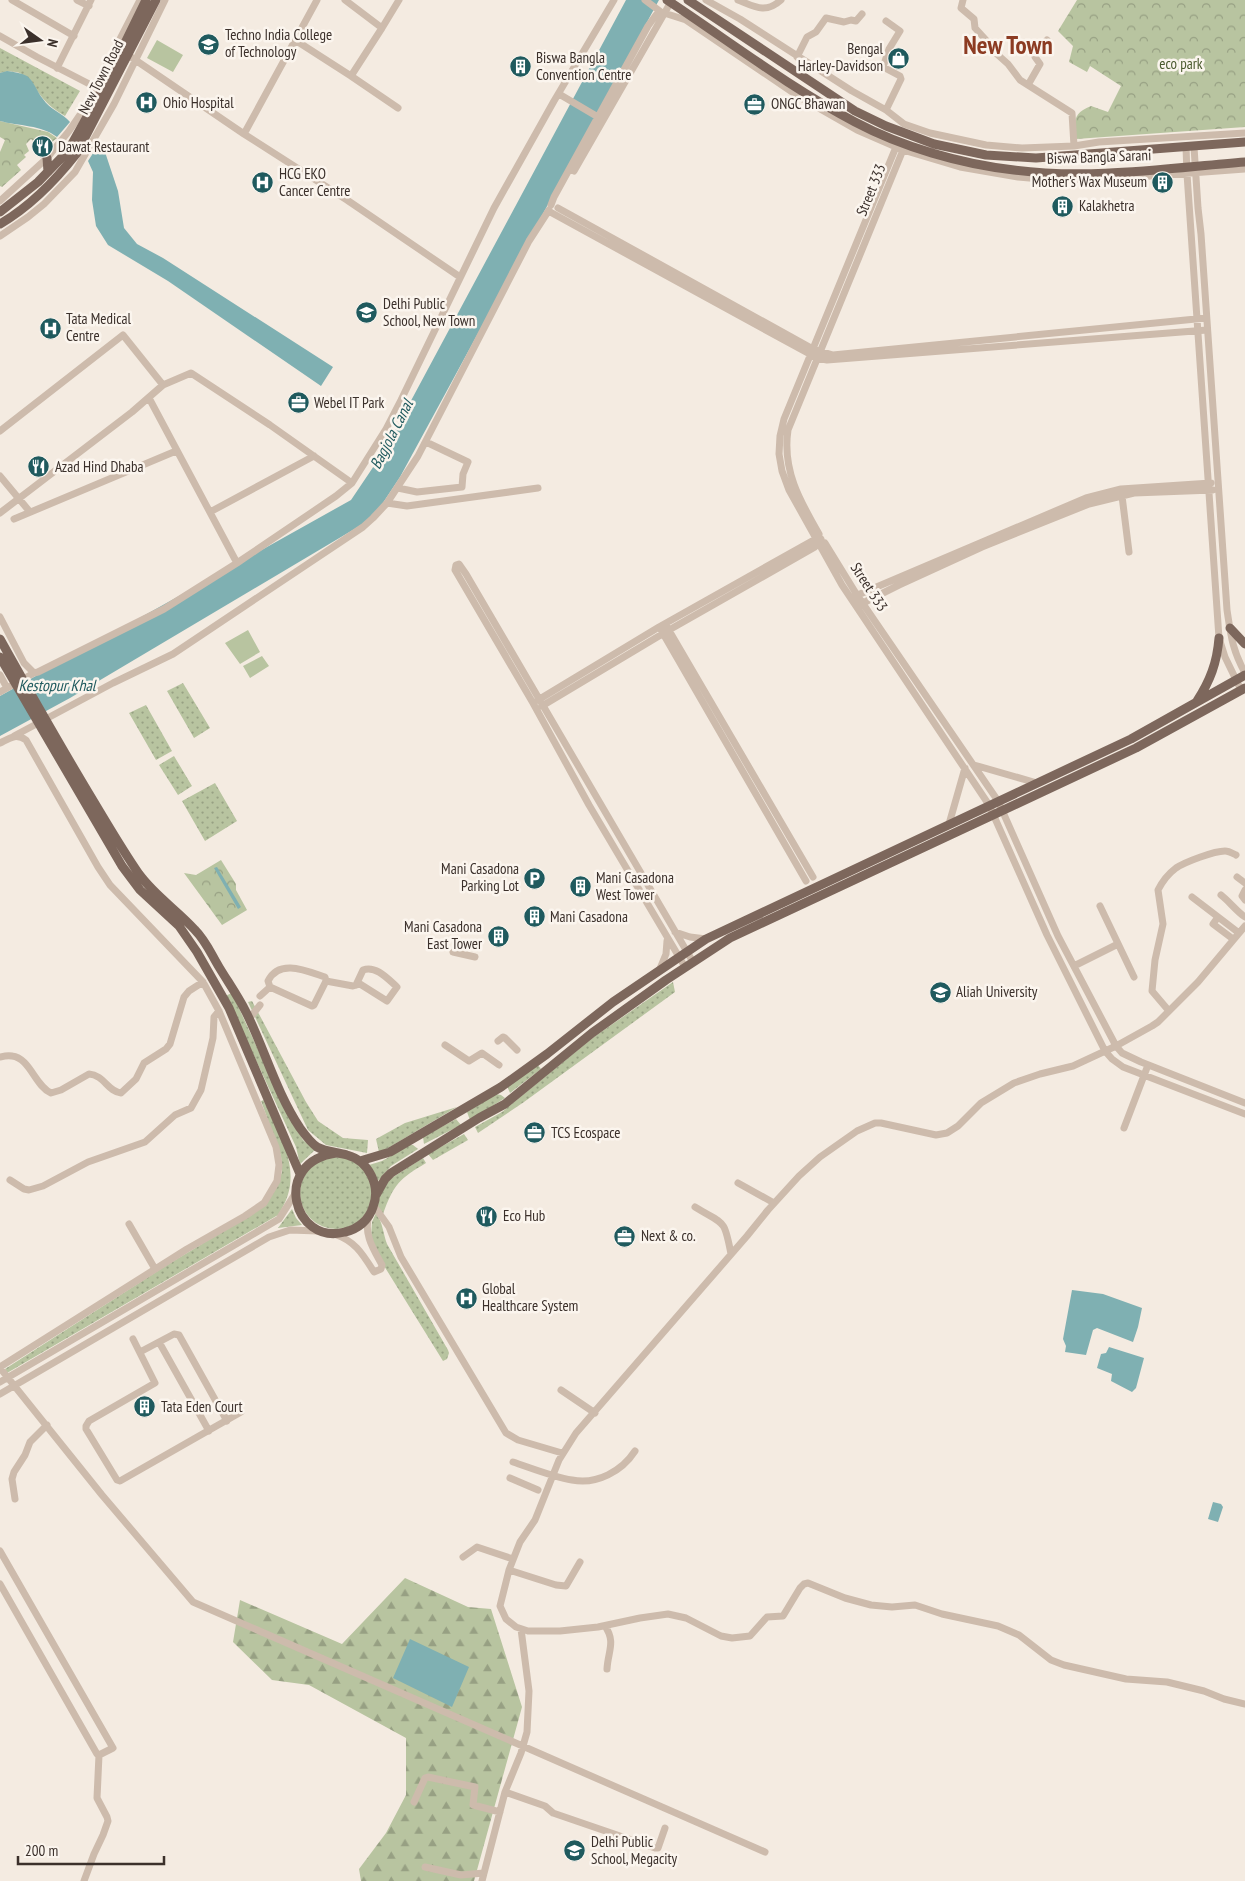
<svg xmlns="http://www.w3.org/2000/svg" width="1245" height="1881" font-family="'PT Sans Narrow',sans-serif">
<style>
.grass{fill:url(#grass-dots)}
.forest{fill:url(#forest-firs)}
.park{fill:url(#park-crowns)}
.pitch{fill:#b8c4a0}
.water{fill:#7fb0b2}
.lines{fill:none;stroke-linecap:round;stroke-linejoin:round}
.minor{stroke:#cdbbac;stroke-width:7}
.major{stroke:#7d675c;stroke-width:9}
.labels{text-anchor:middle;stroke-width:5;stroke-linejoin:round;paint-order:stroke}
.poi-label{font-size:15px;fill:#3b302b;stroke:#fbf5ee;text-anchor:start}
.park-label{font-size:15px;fill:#4a5a2e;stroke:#fbf5ee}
.street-label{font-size:15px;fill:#3b302b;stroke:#fbf5ee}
.water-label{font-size:16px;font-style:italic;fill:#1f5a5e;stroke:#fbf5ee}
.town-label{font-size:25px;font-weight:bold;fill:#8c3b22;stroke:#fbf5ee}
</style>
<defs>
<pattern id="grass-dots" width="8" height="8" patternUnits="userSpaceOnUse" patternTransform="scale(1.25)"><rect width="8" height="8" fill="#b8c4a0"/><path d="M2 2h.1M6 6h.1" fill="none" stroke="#97a083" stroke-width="1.8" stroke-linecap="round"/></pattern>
<pattern id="forest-firs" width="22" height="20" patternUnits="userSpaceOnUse" patternTransform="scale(1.25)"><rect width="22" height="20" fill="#b8c4a0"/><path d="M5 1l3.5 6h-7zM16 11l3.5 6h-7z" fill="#97a083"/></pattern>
<pattern id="park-crowns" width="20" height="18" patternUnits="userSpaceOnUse" patternTransform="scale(1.25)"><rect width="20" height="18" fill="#b8c4a0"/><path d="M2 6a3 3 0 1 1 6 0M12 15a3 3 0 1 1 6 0" fill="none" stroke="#97a083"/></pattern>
</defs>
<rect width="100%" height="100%" fill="#f4ebe1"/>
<path class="grass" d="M0,48l80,43 -15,25c-9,-5 -17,-11 -24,-20 -12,-16 -17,-29 -41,-23z
M183,683l27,45 -16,10 -27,-47z
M146,705l26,46 -16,9 -27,-47z
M174,756l18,30 -14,9 -19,-30z
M215,783l22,38 -32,20 -23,-40z
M673,982l2,10 -151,110 -46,31 -3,-6 27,-15 92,-75z
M232,993l55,120 16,27 12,10 -15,14 -4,-17 -47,-102 -24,-49z
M252,1001l54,101 12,19 25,17 25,2 -1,13 -41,-8 -18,-15 -60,-128z
M538,1065l3,4 -31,24 -3,-7z
M496,1094l5,1 4,3 -35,22 -3,-8z
M264,1100c17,40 42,74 14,115l-271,158 -2,-4 162,-104 90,-54 19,-24 6,-15 -1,-16 -20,-55z
M457,1107l-74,44 -4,1 -3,-13 29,-16z
M456,1119l5,6 -37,19 -1,-7z
M464,1134l4,6 -35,20 -5,-6z
M410,1145h3l5,4 -27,17 -13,15 -9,-16 13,-4z
M300 1193a36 36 0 1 1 72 0a36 36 0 1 1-72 0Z
M423,1158l3,5c-27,16 -32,21 -43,51l-5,-6v-5l2,-8 10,-16z
M292,1209l4,9 6,7 -24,3z
M376,1213c7,10 7,20 11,31l61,106 1,3 -2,6 -4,2 -62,-100 -10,-24 1,-15z"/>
<path class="forest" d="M405,1578l63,29 23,2 31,98 -48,174h-113l-2,-12 27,-36 20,-38v-57l-97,-53 -37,-5 -39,-38 7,-42 102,44z"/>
<path class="park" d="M1077,0h168v127l-169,12c-2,-18 -3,-26 15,-33l17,6 13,-26 -31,-20 -3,6 -18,-10 4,-16 -15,-15z
M0,121l48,11 9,6 -5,4 -6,-6 -10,8 -5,-5 -5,5 3,7 -5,4 2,2 -9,8 4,5 -19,17 -2,-1v-34l5,-12 -5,-3z
M221,860l15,24v6l11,20 -25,15 -38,-52 12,2z"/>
<path class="pitch" d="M157,40l26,15 -10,17 -26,-14z
M248,630l12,22 -20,12 -15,-21z
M262,656l7,10 -19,12 -7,-12z"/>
<path class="water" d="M626,0h33l-259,477 -27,41 -303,180 -70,38v-40l351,-196 33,-49z
M7,71c7,1 14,2 20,5 7,5 10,16 16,23 7,11 20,14 27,23l-13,15c-15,-12 -39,-11 -57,-16v-48z
M99,144l7,11 12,36 6,37 13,16 26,14 170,109 -12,19 -153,-105 -60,-36 -12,-19 -4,-26 1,-28 -5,-11z
M217,867l24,40 -3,2 -24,-41z
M1072,1290l31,4 39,14 -4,19 -5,15 -36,-14 -4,2 -7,25 -21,-3 1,-6 -3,-7z
M1109,1347l35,11 -8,30 -4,4 -21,-11 1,-7 -15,-6 4,-14 5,-1z
M1213,1502l8,2 2,3 -5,15 -10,-3z
M410,1639l59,28 -17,40 -59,-29z"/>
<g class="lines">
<path class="minor" d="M12,0l62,36
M77,0l12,6
M645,0l16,12
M706,0l34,19 112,72 34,19 18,14 26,9 56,12 36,3 52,-2 25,-4 146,-9
M738,0c17,7 28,14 43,0
M963,0l-2,8 13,11 1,9 11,12 3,7 19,17 12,16 52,33 2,33
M886,21l14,10 -11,18 -6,18 17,9 1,3 -15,31
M382,28l17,-28
M0,36l37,21 62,32
M295,40l56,36 31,-48 -37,-28
M128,55l116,79 103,66 113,77
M797,57l10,-20 9,-5 10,-14 18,4 7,-2 5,1 6,-7
M57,68l34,-68
M351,76l47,32
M1028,85l12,-21 -5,-7v-3l12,-14
M559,94l39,23
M244,134l73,-134
M896,147l-112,272 -4,17 -1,18 3,17 7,19 53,95 147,220 58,130 58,116 7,8 11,8 122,47
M1186,147l1,27 32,464 6,19 16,33
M1194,147l4,61 3,26 26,376c4,26 5,39 18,63
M574,171l98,-171
M0,201l47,-43 22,-27 15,-22 56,-109
M551,205l3,-8 94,-171 8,-11 5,-3 25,8 115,78 56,32 46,20 57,17 58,10 34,3 72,-2 121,-9
M558,208l255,141 20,6 373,-37
M552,213l265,145 10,2 380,-30
M0,236l28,-19 16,-13 31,-32 39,-68 51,-104
M149,398l88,165
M0,431l123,-96 40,50
M0,476l30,36
M398,488l19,4 45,-5 1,-13 5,-12 -42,-20
M1122,496l7,56
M387,503l20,3 131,-18
M210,512l104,-56
M0,513l132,-101 31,-27 28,-12 79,52 82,58
M14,519l162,-68
M819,534c-19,-33 -37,-64 -31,-104l115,-280
M825,543l32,52 141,206 60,135 58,110 6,7 19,9 104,41
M853,597l233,-99 35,-9 90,-6
M859,605l40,-20 83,-38 107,-43 45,-11 79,-3
M0,617l24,46 10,10 4,-1 126,-63 73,-46 99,-67 16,-13 34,-54 15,-29 93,-192 60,-107 60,-101
M667,627l146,250
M661,630l145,251
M0,675l7,13
M0,692l34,-19
M538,700l121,-73 153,-86h5l4,-2
M542,706l127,-76 146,-83 2,-6
M14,736l99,-53 60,-29 190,-127 10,-9 14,-15 31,-47 111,-215 20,-31
M0,743c10,-5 16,-10 26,-3l72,127 12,18 93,97 16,29 57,136 3,18 -2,16 -13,22 -19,13 -58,33 -187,118
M974,765l63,18
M949,824l16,-56
M1237,877l8,6
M1245,890l-3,6 3,4
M1221,895c9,7 14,15 24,22
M1192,897l47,36
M1100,906l34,71
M1218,917l-5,7 20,15
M1245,926l-47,56 -40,40 -6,4 -36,20 -43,20 -33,8 -26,9 -33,20 -23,23 -11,7 -11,2 -55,-12h-6l-18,8 -37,26 -21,19 -31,34 -21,26 -171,197 -17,27 -24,60 -15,22 -11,28 -9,36 6,13 10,8 12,4h32l38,-4 42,-9 28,-4 18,4 35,18 11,2 18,-2 17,-19 16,-1 17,-28 4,-4 4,-1 37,15 26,7 21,2 23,-2 27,9 56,12 21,9 32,25 13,5 62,14 41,3 37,9 20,8 21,5
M675,932l15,5 16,2
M453,952l22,5
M1074,966l44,-22
M685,967l-96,-162 -56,-102 -78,-133 1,-5 3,-1 7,10 227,388
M659,971l7,-17 1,-13
M270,987l-2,-6c11,-23 39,-10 57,-4l1,4
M260,996l10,-9 42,19 2,-1 12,-24 27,5 7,-2 27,17 10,-14c-9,-8 -21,-22 -34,-17l-7,15
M1169,1011l-17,-20 3,-31 8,-36 -5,-34c4,-8 10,-16 18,-22 9,-6 38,-17 49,-17 4,0 7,2 11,4
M249,1019l11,-14
M498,1041l5,-4 2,1 12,12
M445,1045l24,16 13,-8 17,12
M0,1057c4,-1 8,-2 12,-1 18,2 23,30 39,37l10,-3 28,-16c15,1 19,18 32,19l15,-14 8,-16 22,-14 4,-5 14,-47 5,-6 14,-9
M1124,1128l24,-63
M10,1180l14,9 5,1 14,-4 45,-24 57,-20 30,-27 16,-7 10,-18 12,-52 1,-21 5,-6
M738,1183l36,20
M374,1206l15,21 12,30 105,176 12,7 44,13
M695,1207c29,18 29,10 36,47
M129,1224l26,45
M334,1234c21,7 28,19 40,38l7,-3 1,-4c-8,-15 -19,-31 -13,-49
M133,1339l22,44 -66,38 -3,5v3l31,51 3,1 121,-69
M159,1342l50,89
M140,1352l34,-18 5,1 48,86
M0,1368l102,127 91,107 572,250
M0,1382l279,-163 16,-25
M561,1390l34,23
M0,1394l269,-157 21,-7 28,1
M513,1462c18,6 40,15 59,18 25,5 50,-9 63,-29
M510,1478l28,12
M15,1499l-3,-20 2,-7 11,-17 5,-13 17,-17
M0,1551l113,197 -14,7 -2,-1 -97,-170
M463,1557l14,-10 36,12
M509,1570l47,15 10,1 14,-24
M605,1626c11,16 3,25 2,43
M505,1792l40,14 8,7 102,35h3l7,-20
M414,1802l11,-24 3,-1 47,10 -2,18 27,7
M425,1867l36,8 23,-2
M84,1881l10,-27 9,-19 5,-14 -1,-4 -10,-19 2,-43
M482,1881l23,-89 16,-39 6,-21 2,-41 -8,-62"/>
<path class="major" d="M667,0c62,41 122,87 188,122 47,25 106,42 159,48 76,10 155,-2 231,-8
M688,0l167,111 31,15 48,18 52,11 50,3 209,-16
M47,158l1,14
M0,212l38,-30 30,-31 34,-61 44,-90
M0,224c31,-18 55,-43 77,-71l79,-153
M1230,628l15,16
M0,639c29,52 58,103 88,153 17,28 33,56 51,82 16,22 38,36 56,56 11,11 16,24 24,37 9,15 19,29 27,45 19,38 30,80 54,116 5,7 10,14 17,19 9,5 20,5 30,8 22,6 34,31 26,52 -4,13 -15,22 -28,25 -52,14 -74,-70 -9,-79
M0,657l122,209 18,24 39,36 18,26 32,56 71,166
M1197,701c13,-20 20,-38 22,-63
M360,1161l30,-9 111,-65 46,-33 66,-52 93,-63 425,-200 114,-64
M376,1195l9,-16 6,-6 88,-55 26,-14 87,-71 74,-53 64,-42 406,-190 109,-60"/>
</g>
<defs>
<symbol id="university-disc" viewBox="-11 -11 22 22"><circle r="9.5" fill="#1f5a5e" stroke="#fbf5ee"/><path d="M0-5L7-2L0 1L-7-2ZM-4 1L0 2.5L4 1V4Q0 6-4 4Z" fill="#fff"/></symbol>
<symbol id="shop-disc" viewBox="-11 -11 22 22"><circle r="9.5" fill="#1f5a5e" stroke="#fbf5ee"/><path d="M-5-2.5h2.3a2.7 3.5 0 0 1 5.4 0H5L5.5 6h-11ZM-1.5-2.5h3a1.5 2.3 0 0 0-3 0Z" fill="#fff"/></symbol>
<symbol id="building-disc" viewBox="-11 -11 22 22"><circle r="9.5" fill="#1f5a5e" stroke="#fbf5ee"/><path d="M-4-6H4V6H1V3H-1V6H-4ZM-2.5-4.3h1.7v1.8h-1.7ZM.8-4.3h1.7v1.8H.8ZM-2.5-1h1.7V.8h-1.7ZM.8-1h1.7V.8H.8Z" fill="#fff"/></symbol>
<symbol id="hospital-disc" viewBox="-11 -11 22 22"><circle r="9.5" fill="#1f5a5e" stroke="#fbf5ee"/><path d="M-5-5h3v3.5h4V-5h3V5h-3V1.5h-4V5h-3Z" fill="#fff"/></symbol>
<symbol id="office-disc" viewBox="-11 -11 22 22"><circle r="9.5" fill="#1f5a5e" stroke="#fbf5ee"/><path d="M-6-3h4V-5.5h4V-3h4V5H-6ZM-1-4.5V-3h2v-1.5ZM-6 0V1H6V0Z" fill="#fff"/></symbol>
<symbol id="restaurant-disc" viewBox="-11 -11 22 22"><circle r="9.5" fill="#1f5a5e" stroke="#fbf5ee"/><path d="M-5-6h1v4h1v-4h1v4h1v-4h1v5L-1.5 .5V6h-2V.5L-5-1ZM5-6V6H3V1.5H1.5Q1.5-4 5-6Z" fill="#fff"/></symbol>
<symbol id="school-disc" viewBox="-11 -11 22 22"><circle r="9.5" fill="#1f5a5e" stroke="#fbf5ee"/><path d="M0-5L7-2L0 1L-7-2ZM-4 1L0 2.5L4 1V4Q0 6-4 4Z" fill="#fff"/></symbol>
<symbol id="parking-disc" viewBox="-11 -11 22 22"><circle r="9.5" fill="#1f5a5e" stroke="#fbf5ee"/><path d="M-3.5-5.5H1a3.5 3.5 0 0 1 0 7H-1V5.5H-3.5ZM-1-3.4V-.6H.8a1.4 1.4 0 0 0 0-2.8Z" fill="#fff"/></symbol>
</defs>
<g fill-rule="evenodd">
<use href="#university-disc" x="196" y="32" width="25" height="25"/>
<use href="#shop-disc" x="886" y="46" width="25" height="25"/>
<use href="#building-disc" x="508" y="54" width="25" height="25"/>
<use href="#hospital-disc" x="134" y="90" width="25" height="25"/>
<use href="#office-disc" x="742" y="92" width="25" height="25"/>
<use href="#restaurant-disc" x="30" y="134" width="25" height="25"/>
<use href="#building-disc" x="1150" y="170" width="25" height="25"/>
<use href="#hospital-disc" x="250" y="170" width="25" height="25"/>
<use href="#building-disc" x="1050" y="194" width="25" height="25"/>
<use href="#school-disc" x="354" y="300" width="25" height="25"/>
<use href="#hospital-disc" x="38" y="316" width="25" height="25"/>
<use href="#office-disc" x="286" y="390" width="25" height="25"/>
<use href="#restaurant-disc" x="26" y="454" width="25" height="25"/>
<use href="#parking-disc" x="522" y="866" width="25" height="25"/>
<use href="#building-disc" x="568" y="874" width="25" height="25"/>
<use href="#building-disc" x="522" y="904" width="25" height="25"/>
<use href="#building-disc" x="486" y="924" width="25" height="25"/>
<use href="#university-disc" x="928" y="980" width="25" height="25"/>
<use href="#office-disc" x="522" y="1120" width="25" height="25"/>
<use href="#restaurant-disc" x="474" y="1204" width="25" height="25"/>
<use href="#office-disc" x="612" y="1224" width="25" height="25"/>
<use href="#hospital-disc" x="454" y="1286" width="25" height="25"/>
<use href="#building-disc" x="132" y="1394" width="25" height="25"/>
<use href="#school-disc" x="562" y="1838" width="25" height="25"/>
</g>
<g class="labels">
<g class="poi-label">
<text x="225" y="40">Techno India College<tspan x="225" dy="17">of Technology</tspan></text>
<text x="883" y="54" text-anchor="end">Bengal<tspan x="883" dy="17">Harley-Davidson</tspan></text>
<text x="536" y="63">Biswa Bangla<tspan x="536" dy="17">Convention Centre</tspan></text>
<text x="163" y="108">Ohio Hospital</text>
<text x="771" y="109">ONGC Bhawan</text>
<text x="58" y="152">Dawat Restaurant</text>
<text x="279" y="179">HCG EKO<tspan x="279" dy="17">Cancer Centre</tspan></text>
<text x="1147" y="187" text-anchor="end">Mother's Wax Museum</text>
<text x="1079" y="211">Kalakhetra</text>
<text x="383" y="309">Delhi Public<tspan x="383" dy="17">School, New Town</tspan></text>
<text x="66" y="324">Tata Medical<tspan x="66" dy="17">Centre</tspan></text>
<text x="314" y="408">Webel IT Park</text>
<text x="55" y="472">Azad Hind Dhaba</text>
<text x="519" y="874" text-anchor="end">Mani Casadona<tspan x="519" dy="17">Parking Lot</tspan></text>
<text x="596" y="883">Mani Casadona<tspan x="596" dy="17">West Tower</tspan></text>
<text x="550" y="922">Mani Casadona</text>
<text x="482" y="932" text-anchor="end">Mani Casadona<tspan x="482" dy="17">East Tower</tspan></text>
<text x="956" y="997">Aliah University</text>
<text x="551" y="1138">TCS Ecospace</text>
<text x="503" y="1221">Eco Hub</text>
<text x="641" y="1241">Next &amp; co.</text>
<text x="482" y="1294">Global<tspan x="482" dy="17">Healthcare System</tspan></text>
<text x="161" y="1412">Tata Eden Court</text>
<text x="591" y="1847">Delhi Public<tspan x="591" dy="17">School, Megacity</tspan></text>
</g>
<g class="park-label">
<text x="1181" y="69">eco park</text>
</g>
<g class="street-label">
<text transform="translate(101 77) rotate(-63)" y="5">New Town Road</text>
<text transform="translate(1099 157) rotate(-2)" y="5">Biswa Bangla Sarani</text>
<text transform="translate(871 190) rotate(-68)" y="5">Street 333</text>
<text transform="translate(869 587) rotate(57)" y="5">Street 333</text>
</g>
<g class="water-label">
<text transform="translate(391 434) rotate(-63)" y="6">Bagjola Canal</text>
<text x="57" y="691">Kestopur Khal</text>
</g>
<g class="town-label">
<text x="1008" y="54">New Town</text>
</g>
</g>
<g transform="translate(40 40) rotate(104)" stroke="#fbf5ee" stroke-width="4" paint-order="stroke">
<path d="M0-4L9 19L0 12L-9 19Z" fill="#3b302b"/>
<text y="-8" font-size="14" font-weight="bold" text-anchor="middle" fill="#3b302b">N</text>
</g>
<path d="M18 1856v8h146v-8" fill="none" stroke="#3b302b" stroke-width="2.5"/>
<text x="25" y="1856" font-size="15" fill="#3b302b" stroke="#fbf5ee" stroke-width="4" paint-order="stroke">200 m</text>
</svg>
